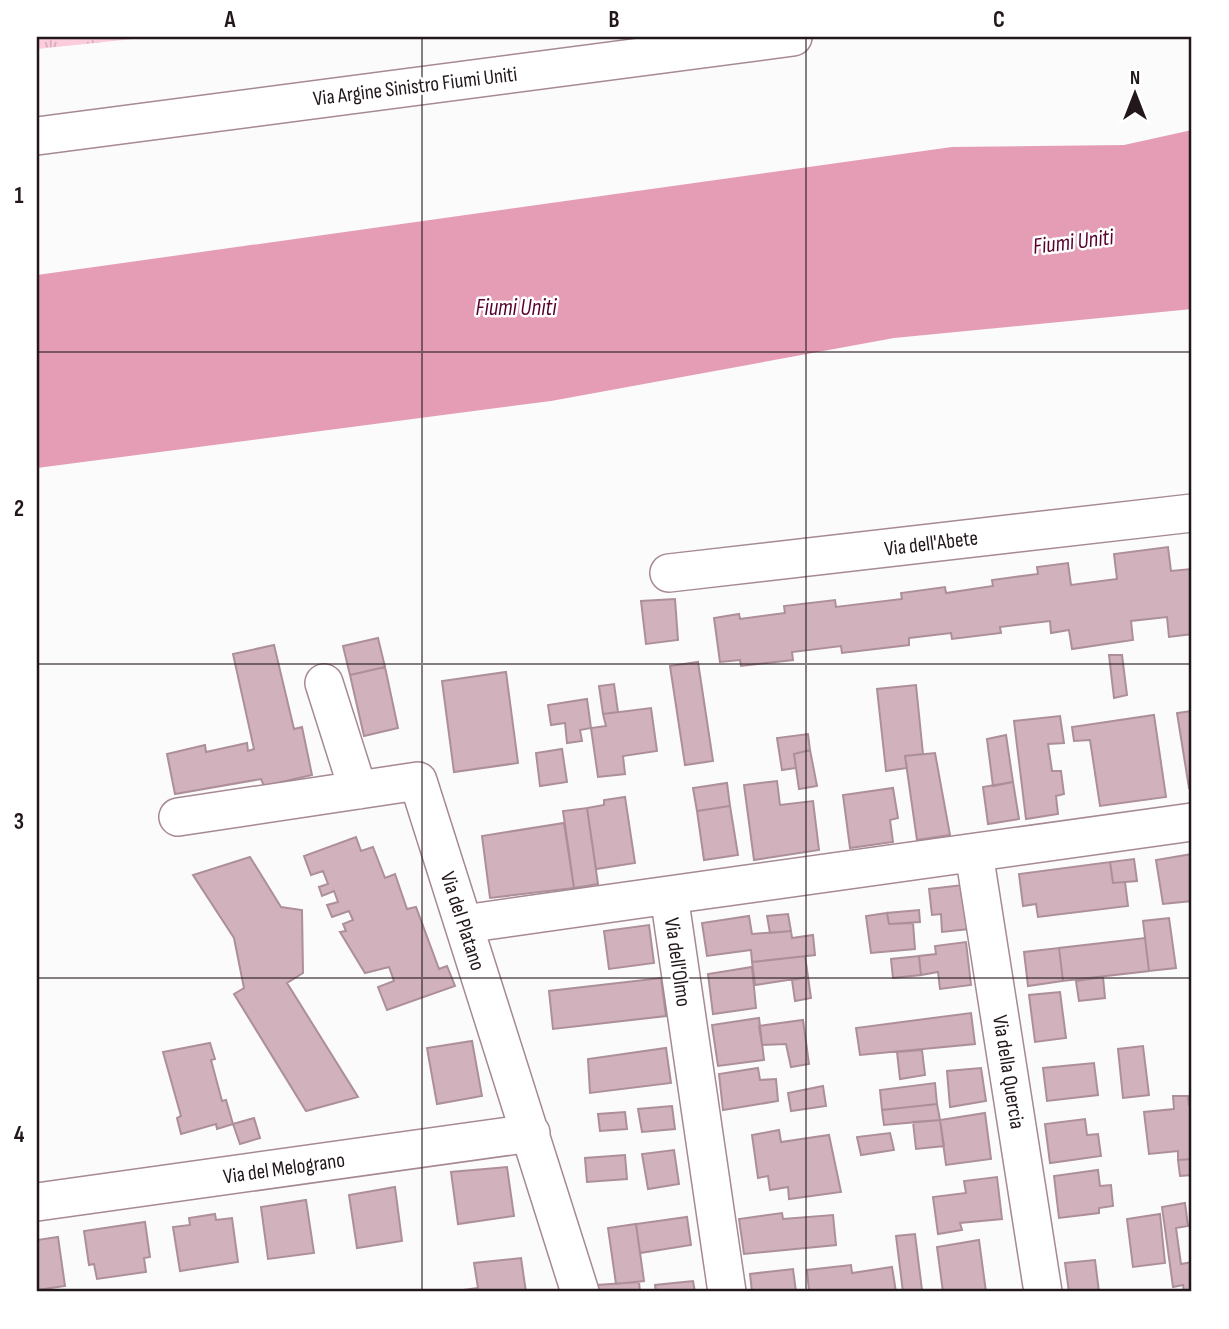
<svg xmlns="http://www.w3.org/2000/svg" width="1229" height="1329" font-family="'Sofia Sans Condensed',sans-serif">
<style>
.grass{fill:url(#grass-tufts)}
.water{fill:#e59db6}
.building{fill:#d1b2bc;stroke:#ad8f99;stroke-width:2}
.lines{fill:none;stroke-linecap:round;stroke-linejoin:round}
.minor-casing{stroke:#a68992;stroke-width:40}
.minor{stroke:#fff;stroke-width:37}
.grid{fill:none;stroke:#22171b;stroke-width:2;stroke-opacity:0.55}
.labels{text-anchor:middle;stroke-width:5;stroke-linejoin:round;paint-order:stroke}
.street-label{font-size:21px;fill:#22171b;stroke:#fff}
.water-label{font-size:23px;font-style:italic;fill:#58012e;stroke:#fff}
.neatline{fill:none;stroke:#22171b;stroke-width:2.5}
.grid-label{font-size:23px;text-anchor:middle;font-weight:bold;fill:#22171b}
</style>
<defs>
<pattern id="grass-tufts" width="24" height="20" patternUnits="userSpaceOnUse" patternTransform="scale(1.75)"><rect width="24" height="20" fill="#fbccdb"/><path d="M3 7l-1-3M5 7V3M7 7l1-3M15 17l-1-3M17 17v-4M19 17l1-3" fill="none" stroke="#d7aebb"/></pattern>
</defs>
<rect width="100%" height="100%" fill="#fbfbfb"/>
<path class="grass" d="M37,37h115l-115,12z"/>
<path class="water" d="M1192,130v179l-298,29 -343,63 -514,67v-193l915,-128 172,-2z"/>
<path class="building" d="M1168,547l3,24 20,-2 1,65 -23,3 -2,-20 -36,4 2,19 -61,9 -3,-19 -18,3 -1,-12 -50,6 1,6 -49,6 -1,-6 -42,5v7l-67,8 -1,-7 -49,6 1,8 -52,6 -1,-6 -20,2 -6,-44 25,-4 1,5 45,-6 -1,-7 51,-6 1,7 66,-8 -1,-6 44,-6 1,6 47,-7 -1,-6 46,-6 -1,-7 31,-4 3,22 46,-6 -3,-25z
M675,599l3,41 -32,4 -5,-43z
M378,638l7,29 -35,8 -7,-29z
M274,645l20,84 8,-2 10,48 -48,11 -3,-7 -86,15 -8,-40 38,-9 1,7 41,-9 1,8 6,-2 -21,-95z
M1109,655h13l5,40 -13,3z
M698,662l15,99 -28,4 -15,-99z
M385,667l13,61 -34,8 -14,-61z
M506,672l12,91 -64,9 -12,-91z
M614,684l4,28 -15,2 -4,-28z
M916,685l7,69 -18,2 2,12 -21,3 -9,-82z
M587,699l4,29 -11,2 2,11 -15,2 -2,-20 -14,2 -3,-20z
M651,708l6,43 -34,5 2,18 -27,3 -7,-49 15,-2 -3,-12z
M1192,711v76l-3,1 -12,-75z
M1154,715l12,82 -66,9 -10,-66 -16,1 -2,-14z
M1060,716l4,27 -16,1 4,27h9l3,23 -8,2 2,18 -32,5 -12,-98z
M808,734l2,16 -16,4 2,14 -14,2 -5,-32z
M1006,735l7,47 -20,4 -6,-47z
M562,749l5,33 -27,4 -4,-33z
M810,750l7,36 -18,3 -5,-35z
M935,753l15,82 -33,5 -12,-84z
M777,781l3,24 33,-4 6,49 -65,10 -10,-75z
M1013,782l6,37 -31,5 -5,-37z
M727,783l3,23 -33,5 -4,-23z
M893,788l5,30 -8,2 3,22 -43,6 -7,-53z
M625,797l10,66 -39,6 -9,-61 17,-3v-5z
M730,806l8,49 -34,5 -7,-49z
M587,808l11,76 -24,4 -11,-77z
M564,823l10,65 -84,10 -8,-62z
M356,837l5,14 12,-4 12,31 10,-4 12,35 9,-2 23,62 8,-3 8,20 -68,24 -9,-23 16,-6 -5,-14 -24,6 -25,-41 6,-1 -3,-7 10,-4 -4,-9 -17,6 -5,-12 11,-3 -4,-11 -12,5 -3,-9 9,-3 -5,-13 -12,4 -7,-19z
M1192,854v47l-29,3 -7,-44z
M250,857l31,50 21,3 1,63 -16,10 71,114 -52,14 -72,-117 10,-6 -10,-50 -41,-63z
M1134,859l3,22 -24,2 -3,-21z
M1110,862l3,21 12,-1 3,24 -90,11 -2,-13 -13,2 -4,-32z
M963,885l6,44 -27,3 -1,-18 -9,1 -3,-26z
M919,910l1,12 -31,2 -2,-11z
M887,913l2,11 24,-1 2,26 -44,4 -5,-37z
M788,914l3,17 -21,2 -3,-17z
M749,916l3,18 39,-3 1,7 21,-3 2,20 -63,7 -1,-12 -44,6 -5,-33z
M1169,918l7,50 -27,3 -6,-50z
M649,925l5,38 -45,6 -5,-38z
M1145,938l4,33 -86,10 -4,-33z
M966,942l5,43 -31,4 -2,-17 -17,3 -2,-19 17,-2 -1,-8z
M1059,948l4,33 -35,5 -4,-34z
M805,956l3,21 -53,8 -3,-23z
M919,956l2,19 -28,3 -2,-19z
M752,967l4,41 -43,6 -5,-40z
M808,977l3,21 -16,3 -3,-21z
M1103,977l2,21 -26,3 -3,-20z
M661,978l5,38 -113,13 -4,-38z
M1060,992l6,46 -31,4 -6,-47z
M971,1013l4,31 -115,11 -4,-27z
M759,1018l5,42 -46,6 -6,-41z
M803,1020l6,44 -18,3 -5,-23 -24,1 -3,-19z
M472,1041l10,55 -45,8 -10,-56z
M210,1043l5,16 -4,1 11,41 4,-1 7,24 -16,5 -1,-5 -35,10 -4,-16 4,-2 -18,-64z
M1143,1046l6,49 -26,3 -5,-49z
M666,1048l5,35 -81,10 -2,-34z
M922,1050l3,25 -25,4 -3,-27z
M1094,1063l4,32 -51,6 -4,-33z
M758,1068l2,12 16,-1 2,22 -55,9 -4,-36z
M981,1068l5,33 -36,6 -3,-36z
M935,1083l2,21 -55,6 -2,-20z
M823,1086l3,20 -35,5 -3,-18z
M1173,1096h15l1,9h3v54l-14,1v-9l-29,3 -5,-42 30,-3z
M937,1104l3,16 -56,5 -2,-15z
M672,1106l3,23 -33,3 -4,-23z
M625,1112l2,17 -27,2 -2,-17z
M985,1113l6,46 -45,6 -6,-45z
M254,1118l6,20 -20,6 -7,-20z
M1085,1119l2,16 11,-1 3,22 -51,7 -5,-39z
M940,1120l4,26 -28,3 -3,-27z
M779,1130l2,12 48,-7 12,57 -52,7 -1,-12 -18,3 -2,-14 -10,2 -6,-43z
M890,1133l4,17 -33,5 -4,-18z
M674,1150l5,34 -31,5 -6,-35z
M625,1155l2,24 -40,3 -2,-24z
M1192,1159v16l-12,1 -2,-16z
M507,1167l7,49 -56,8 -7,-52z
M1098,1170l2,16 11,-1 2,21 -14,2v5l-40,5 -5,-42z
M997,1177l5,42 -42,4 2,7 -24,4 -5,-37 33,-4 -2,-12z
M395,1187l7,54 -45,7 -8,-53z
M306,1200l8,53 -46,6 -7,-52z
M1185,1203l3,23 -12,2 5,36 11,-2v30h-8l-1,-7 -10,2 -11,-80z
M782,1213l1,6 50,-4 3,30 -92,9 -5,-35z
M215,1214l1,6 16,-2 6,44 -58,9 -7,-44 17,-2 -1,-7z
M1160,1214l5,49 -32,4 -6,-48z
M687,1217l4,28 -51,8 -4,-29z
M145,1222l5,35 -6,1 2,14 -49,7 -3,-15 -5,1 -5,-34z
M636,1224l8,57 -28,3 -8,-56z
M915,1234l7,56 -19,2 -7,-56z
M58,1237l7,49 -28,4v-50z
M979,1240l7,52h-43l-6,-45z
M521,1258l5,34h-77l29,-4 -4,-25z
M1095,1260l4,32h-30l-4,-29z
M851,1265l1,8 40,-6 4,25h-87l-2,-22z
M793,1269l3,23h-44l-2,-18z
M693,1281l2,11h-39l-1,-7z
M639,1282l1,10h-42l-1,-7z"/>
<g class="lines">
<defs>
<path id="minor" d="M37,136l756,-99
M669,573l523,-60
M324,683l34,107
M178,817l240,-36 162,511
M974,853l69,439
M464,924l205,-29
M37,1202l494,-69
M727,1292l-58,-397 523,-73"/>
</defs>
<use href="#minor" class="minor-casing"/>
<use href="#minor" class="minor"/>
</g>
<path class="grid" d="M422,37v1255M806,37v1255M37,352h1155M37,664h1155M37,978h1155"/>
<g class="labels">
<g class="street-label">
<text transform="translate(415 86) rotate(-7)" y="7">Via Argine Sinistro Fiumi Uniti</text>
<text transform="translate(931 543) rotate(-7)" y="7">Via dell'Abete</text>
<text transform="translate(463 921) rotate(72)" y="7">Via del Platano</text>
<text transform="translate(678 962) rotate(82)" y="7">Via dell'Olmo</text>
<text transform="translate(1009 1072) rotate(81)" y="7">Via della Quercia</text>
<text transform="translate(284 1168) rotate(-8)" y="7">Via del Melograno</text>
</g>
<g class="water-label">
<text transform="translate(1073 241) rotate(-7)" y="8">Fiumi Uniti</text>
<text x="516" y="315">Fiumi Uniti</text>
</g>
</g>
<rect width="1229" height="1329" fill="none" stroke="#ffffff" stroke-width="77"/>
<g transform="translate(1135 94)" stroke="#ffffff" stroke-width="5" paint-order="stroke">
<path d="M0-5L12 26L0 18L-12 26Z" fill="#22171b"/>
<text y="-10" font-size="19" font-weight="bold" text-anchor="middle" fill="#22171b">N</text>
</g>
<rect x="38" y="38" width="1152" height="1252" class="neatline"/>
<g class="grid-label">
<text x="230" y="27">A</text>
<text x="614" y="27">B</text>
<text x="999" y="27">C</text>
<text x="19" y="203">1</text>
<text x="19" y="516">2</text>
<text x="19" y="829">3</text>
<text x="19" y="1142">4</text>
</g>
</svg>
